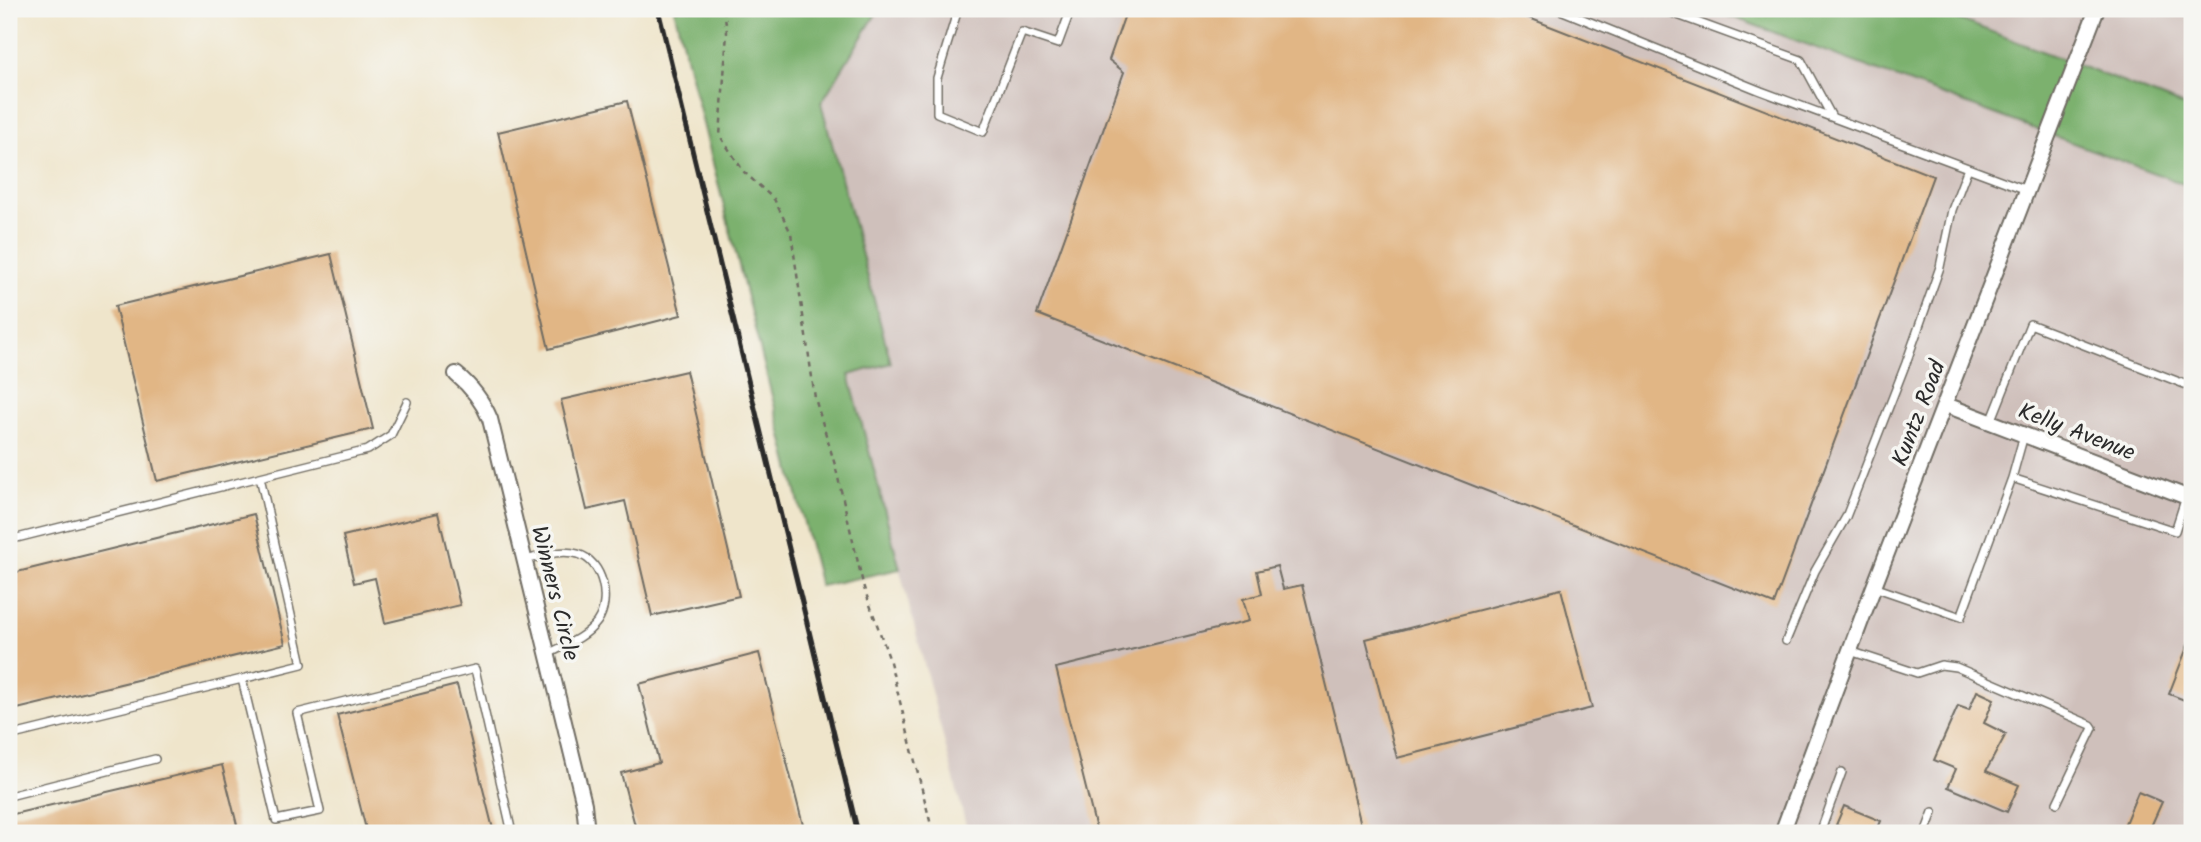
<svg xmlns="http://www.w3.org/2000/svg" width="2201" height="842" font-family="Kalam,sans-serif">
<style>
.industrial{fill:#cfc0bb}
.forest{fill:#7cb16e;stroke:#546e4c;stroke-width:2}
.building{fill:#e1b685}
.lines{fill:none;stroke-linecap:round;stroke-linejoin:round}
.lane-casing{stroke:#706c63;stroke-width:10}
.street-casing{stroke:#706c63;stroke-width:18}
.path{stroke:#706c63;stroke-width:2.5;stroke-dasharray:5 5;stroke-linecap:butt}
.lane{stroke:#fff;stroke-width:7}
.street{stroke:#fff;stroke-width:14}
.rail{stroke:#2b2b2b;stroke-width:5}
.labels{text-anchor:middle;stroke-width:7;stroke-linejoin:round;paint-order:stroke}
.street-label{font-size:23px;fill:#2b2b2b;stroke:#f6f6f2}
</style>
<rect width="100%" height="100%" fill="#f6f6f2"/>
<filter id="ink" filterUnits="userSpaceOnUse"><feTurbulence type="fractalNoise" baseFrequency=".0143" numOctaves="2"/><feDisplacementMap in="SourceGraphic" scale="14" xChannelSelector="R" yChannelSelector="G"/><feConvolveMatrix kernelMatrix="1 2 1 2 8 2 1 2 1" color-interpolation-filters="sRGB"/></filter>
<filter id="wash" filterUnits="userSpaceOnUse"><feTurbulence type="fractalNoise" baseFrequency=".00686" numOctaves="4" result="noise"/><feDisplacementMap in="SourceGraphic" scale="28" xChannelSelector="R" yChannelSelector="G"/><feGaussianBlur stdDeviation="1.57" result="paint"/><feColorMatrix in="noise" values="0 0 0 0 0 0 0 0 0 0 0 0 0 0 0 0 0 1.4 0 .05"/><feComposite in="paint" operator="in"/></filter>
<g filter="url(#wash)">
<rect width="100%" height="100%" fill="#efe5cb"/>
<path class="industrial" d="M879,9h832l481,178v646h-1224l-119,-458 42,-12 -70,-260z
M1932,9h260v100z"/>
<path class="forest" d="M674,9h205l-58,94 70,260 -42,12 51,194 -80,17z
M1711,9h221l260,100v78z"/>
<g id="blocks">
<path class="building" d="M1127,9h379l427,167 -159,428 -737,-290 87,-242 -15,-12z
M627,101l54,214 -132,34 -51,-217z
M331,254l42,175 -216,52 -42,-175z
M686,371l53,225 -87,20 -27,-115 -38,9 -26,-110z
M438,513l22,92 -75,18 -10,-45 -21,5 -11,-47z
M254,514l31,130 -276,67v-137z
M1277,566l6,23 19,-4 61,248h-266l-41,-165 193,-47 -6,-22 19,-5 -5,-23z
M1561,589l31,119 -195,50 -31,-119z
M2191,637h1v66l-23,-9z
M759,653l46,180h-168l-16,-60 38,-10 -20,-79z
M457,685l37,148h-127l-30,-118z
M1977,691l17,8 -10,24 22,11 -20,37 33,14 -12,27 -59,-25 8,-18 -22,-9 24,-54 11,4z
M222,765l17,68h-230v-18z
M2138,792l24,10 -14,31h-27z
M1844,806l37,15 -5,12h-19l-21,-8z"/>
</g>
</g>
<g filter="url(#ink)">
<use href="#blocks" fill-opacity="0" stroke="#706c63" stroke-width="2"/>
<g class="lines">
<defs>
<path id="lane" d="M958,9l-21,69v35l46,19 39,-100 36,12 13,-35
M1558,9l203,82 266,99
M1661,9l140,51 31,57
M1991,422l39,-98 162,63
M2024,435l-12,43 163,53 17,-53
M9,540l251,-63
M525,560c17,-4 35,-11 53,-6 25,7 34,47 19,68 -12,16 -32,23 -49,32
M1874,587l87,30 51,-139
M1786,641l29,-70 31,-54 60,-154 34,-96 12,-57 16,-42
M1850,651l67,22 24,-8 15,2 135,58 2,3 -36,75
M242,679l60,-15 -42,-187 108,-27 23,-15 16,-33
M9,736l233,-57 34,141 44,-9 -23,-98 178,-44 37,164
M9,796l146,-37
M1820,833l22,-61
M1925,833l8,-21"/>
<path id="street" d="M456,374c16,13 26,26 34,45l94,385 3,29
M1946,405l246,94
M1782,833l83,-223 232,-601"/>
</defs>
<use href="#lane" class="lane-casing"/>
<use href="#street" class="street-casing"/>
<path class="path" d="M724,9l3,23 -7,104 24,36 30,27 17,34 24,165 20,67 29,123 25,70 44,175"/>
<use href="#lane" class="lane"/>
<use href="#street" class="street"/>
<path class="rail" d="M658,9l200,824"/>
</g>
</g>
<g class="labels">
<g class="street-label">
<text transform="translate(1918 413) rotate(-69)" y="8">Kuntz Road</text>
<text transform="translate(2077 431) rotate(21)" y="8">Kelly Avenue</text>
<text transform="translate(556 593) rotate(76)" y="8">Winners Circle</text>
</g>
</g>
<rect width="2201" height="842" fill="none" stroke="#f6f6f2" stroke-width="35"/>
</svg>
